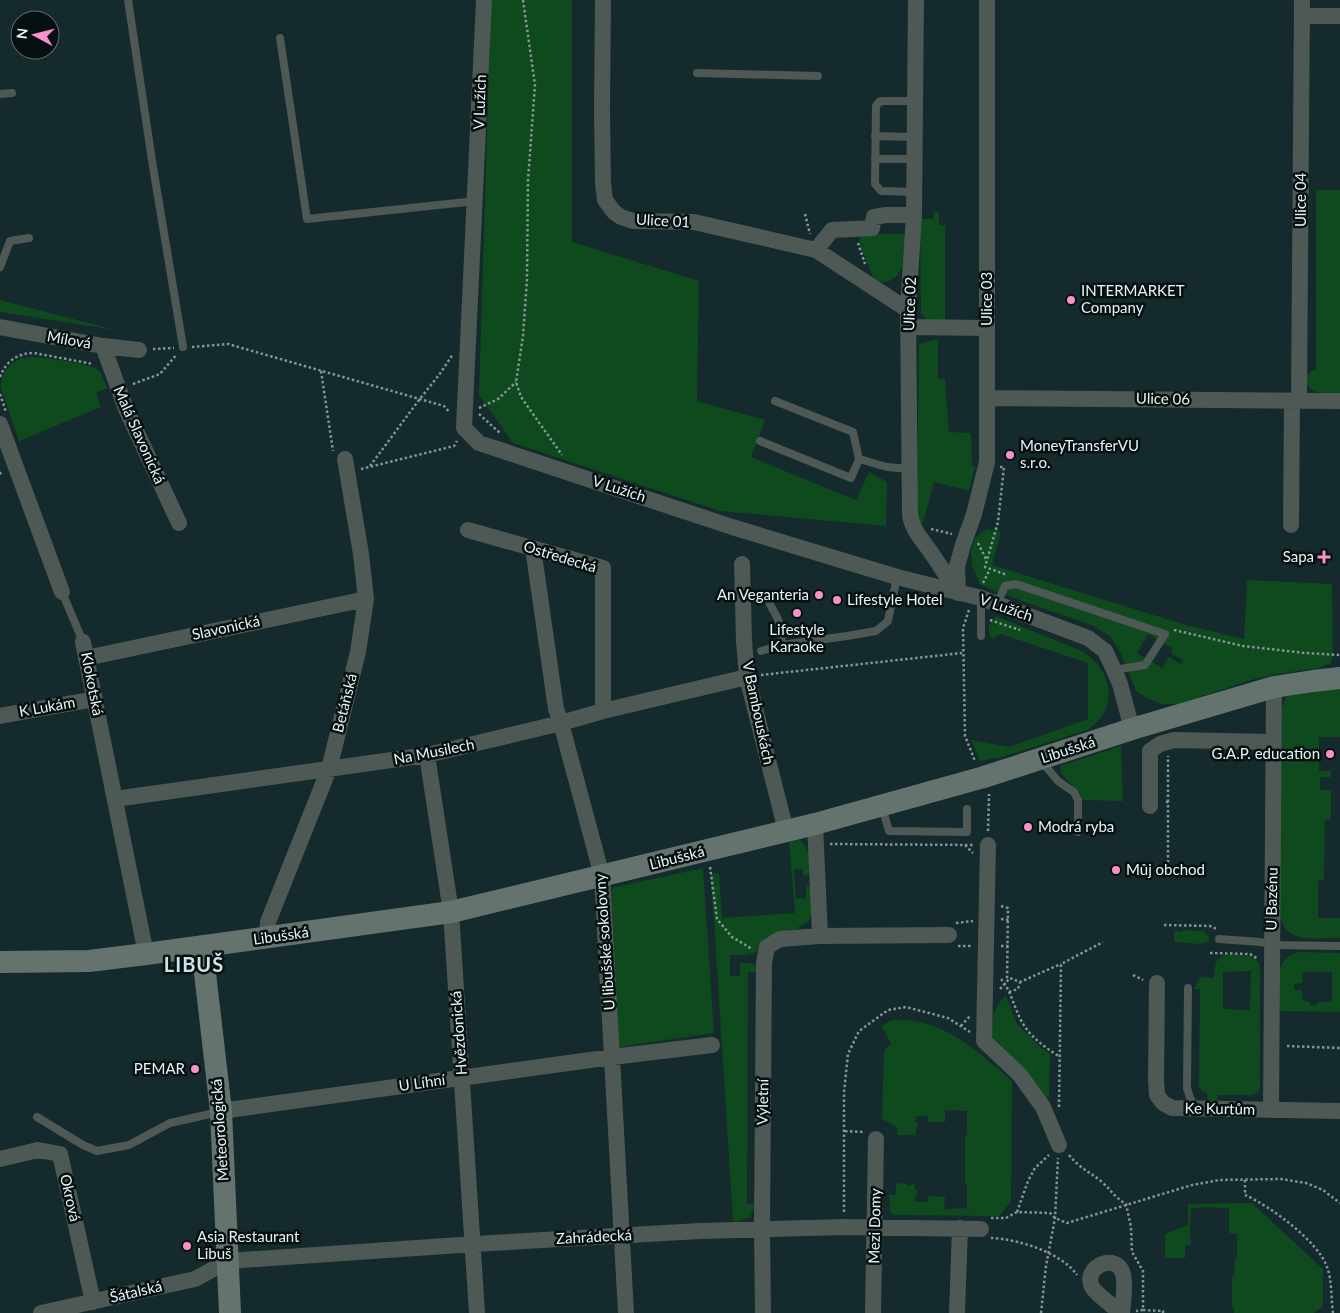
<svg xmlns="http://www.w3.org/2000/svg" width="1340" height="1313" font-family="Lato,sans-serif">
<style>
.green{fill:#0e4a1e;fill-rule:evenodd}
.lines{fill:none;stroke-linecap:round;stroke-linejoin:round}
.path{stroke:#849597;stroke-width:2.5;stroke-dasharray:2.5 2.5;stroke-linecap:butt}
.lane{stroke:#4e5855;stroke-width:8}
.street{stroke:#4e5855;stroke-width:16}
.secondary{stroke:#65736f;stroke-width:22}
.poi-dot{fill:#f890cc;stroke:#071011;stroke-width:2}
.labels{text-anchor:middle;stroke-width:5;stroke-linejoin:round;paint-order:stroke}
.street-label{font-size:15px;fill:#e7f4f5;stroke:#071011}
.poi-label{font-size:15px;fill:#e7f4f5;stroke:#071011;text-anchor:start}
.district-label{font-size:20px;font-weight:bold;letter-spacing:1px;fill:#cae4e7;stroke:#071011}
</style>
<rect width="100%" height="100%" fill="#142a2c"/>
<path class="green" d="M491,0h81v242l127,39 -2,120 68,19 -14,37 105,43 13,-28 18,10 -1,44 -166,-15 -207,-68 -34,-48z
M1316,190h24v205c-18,-2 -30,1 -37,-19l13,-7z
M934,212h5v13h6v97l-19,-3 -5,-6 -1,-94h13z
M860,234h45c0,17 2,39 -16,47 -5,2 -10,2 -15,-1l-14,-35z
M0,300l116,30 -116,-18z
M938,339v39l7,1 4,53 22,1 1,33h3l-6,25 -35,-9 -11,41h-4l-2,-23 2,-156z
M29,357c12,0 61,6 69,13 5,5 7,12 9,18l-11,5 5,14 -82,34 -18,-53c0,-16 10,-29 28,-31z
M987,529l14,3 -9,33 194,60 58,14 3,-59 85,4 1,71 -2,8 -12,5 -43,6 -25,6 -72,24h-16l-15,-5 -12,-8 -17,-41 -9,-14 -19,-11 -91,-32 -20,-9 -8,-18 -1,-15 4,-13zM1148,634l24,14v6l11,6 -2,4 -13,-7 -6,11 -25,-15z
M996,616l81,33c35,16 45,59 10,81l-91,29 -3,-1 -13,3 -9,-21 38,7 79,-28v-56l-87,-29 -9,5c-6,-11 -4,-14 4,-23z
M1340,686v51h-21v34h12v6h-11v13h11v29l-6,1 -1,60 -6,1v37h22v20c-23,0 -54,7 -60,-22l2,-207 4,-12 11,-6z
M1121,746l2,55 -40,-1c-5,-15 -24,-22 -23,-34z
M799,839c11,9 11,21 12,34l-6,3 -2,-1v-6l-9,1 2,29 10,-1v-14l5,3 1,24 -3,10 -15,9 -20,4 -9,6 -9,12 -8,3h-18v21h10v-14l14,2 4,8h-10l-1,232h9l-6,13 -10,4h-7l-22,-347 8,-1 3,45 73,-5 -6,-72z
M703,868l11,165 -95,14 -8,-159z
M1182,930l22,1 5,6v5l-10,2 -25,-2v-11l8,1z
M1300,952l40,1v59l-61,-1c0,-23 -8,-53 21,-59zM1303,972h29v30h-15v3h-7v-3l-7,-1 -1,-11h-8v-6l8,-1z
M1225,955c12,0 28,-3 35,10v122l-2,5 -5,3h-35l-1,8h-9l-1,-10 -4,-1 -4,-5 1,-98h-6l6,-12 14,1c1,-10 0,-20 11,-23zM1251,971l-1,39 -27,-1v-37z
M1006,996l11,28 22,22 11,8 -1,44 -7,-1 -51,-59c0,-17 1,-30 15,-42z
M892,1020c51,-3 85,31 120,61l-1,121 -12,14 -104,-1 -5,-2 -1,-18h7v-12l11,1v2l8,-2v6h2v6h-2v6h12l1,-6 17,1 -1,12 23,-1v-24h-2v-49h2v-24l-22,-1v12h-17v-6h-12l-1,6 3,1 -3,12h-18v-8l-15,-8 2,-68 7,-8 -10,-17z
M1252,1203l71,66v37l-9,7h-80v-6h-2v-31h2l1,-18h2v-24l-8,-1v-25h-13v1l-2,-2 -23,1 -1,31h2l-2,6h-5v13h-20v-24l23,-9v-21z"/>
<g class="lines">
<path class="path" d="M523,0l12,85 -7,95 -1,99 -4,57 -7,46 5,15 41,58
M805,214l5,20
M858,243l7,21
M192,347l36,-3 216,62 6,7
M153,349l21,-1
M321,371l12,80
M0,377c6,-16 18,-24 34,-24l59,11
M133,384l27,-10 17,-20
M0,394l6,18
M479,408l19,-9 18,-17
M479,414l21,19
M370,466l49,-66 20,-25 14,-21
M1000,467h4l-6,55 -13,45 22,8
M361,469l93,-23 3,-5
M0,472l1,3
M931,529l21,5
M978,543l8,16
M983,583l7,-14
M969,610l-6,18 2,108 10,25
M990,620l30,10
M1174,630l69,16 62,7 35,2
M761,675l201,-22
M1166,802h2v78
M1168,802v-46
M988,831l1,-37
M830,844l144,1
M965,845l8,8
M710,867l7,52 15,18 20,12
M1001,906l7,2 -1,72
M1001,919l8,1
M956,923l17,-2
M1164,925l46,1 7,3
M958,946h15
M1001,946h8
M1210,953l40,1 8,5
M1133,975l10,5
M1001,979c10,11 13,29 21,43 8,15 24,26 38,35
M1000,989l10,-11 10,4 41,-18
M1009,992l9,-3 2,-7
M961,1026l9,-10
M1287,1046l53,2
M1059,1107l2,-143 42,-22
M845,1131l18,1
M1069,1155c12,15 22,17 34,28 9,8 11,14 23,21l5,23 1,25 11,19v39l-7,1
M1245,1180v15c25,11 73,46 82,72 5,12 4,33 6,46
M844,1212v-120l4,-38 11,-23 29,-21 18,-3 42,11 22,14
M1017,1212l11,-31 7,-13 14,-13
M991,1218h15l11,-6 33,1 5,5 12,5 125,-38 28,-5 61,-1 25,4 17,7 17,13
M991,1238c26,1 70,14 86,37
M1143,1310l20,1v2
M1041,1313l5,-47 9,-48 3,-60"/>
<path class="lane" d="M128,0l25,167 30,180
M280,38l27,181 169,-18
M697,73l121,3
M0,94l12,-1
M875,136l40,1
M875,159h39
M914,192l-33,-1 -6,-7 1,-78 3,-4 4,-1h32
M0,267l10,-26 19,-3
M760,441l91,37 8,-19 -6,-27 -78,-31
M859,459l28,8 23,2
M62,592l21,50
M768,598c2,8 5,12 9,19 4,8 4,18 5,28
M997,604l8,-18 11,-2 149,50 -20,31 -31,5
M981,636v-38
M761,651l21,-6 65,-9 29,-5 12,-10 9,-44
M1043,760l4,8 11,13 16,11 4,8v32
M882,807l7,24 78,1v-23
M1219,939l42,3 11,3 68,1
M1188,988l-1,100 3,10 6,11
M37,1117l46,28 14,6 32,-6 41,-22 49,-11"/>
<path class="street" d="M484,0l-20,428 15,15 253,84 165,50 84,21 107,40 17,13 9,19 6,14 12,45
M603,0l-1,110 1,73 2,17 9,12 7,5 12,4 61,1 122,28 92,60
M916,0l-2,215 -6,95 2,204c2,17 13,26 22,40 9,13 17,26 26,39
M1302,16h38
M816,250l16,-20 40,-2 2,-11 12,-2h28
M0,327l103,19 36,4
M908,327l79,1
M103,346l23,63 53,114
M987,398l353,3
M1299,401l3,-401
M0,424l62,168
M1291,525l1,-124
M468,530l135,38v143
M533,548l23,161 5,14 41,153 24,437
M742,564l2,77 3,36 39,154
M958,593l-1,-27 6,-21 11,-31 13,-52v-462
M83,642l63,312
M86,658l280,-59
M0,716l95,-17
M427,755l24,157 26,401
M115,799l312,-44 134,-32 42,-12 144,-34
M1150,806v-55l10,-7 14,-4 100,2
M815,824l5,112
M988,845l-4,196 36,34 23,32 16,38
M267,938l1,-16 61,-153 29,-117 8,-53 -5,-45 -16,-95
M1157,983l-1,97 1,15 6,8 9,5 168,3
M1271,1110l3,-423
M221,1111l391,-54 100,-12
M0,1159l38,-9 22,4 33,148
M41,1313l154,-34 33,-18 246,-17 226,-13 144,-4 137,2
M763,1313l-1,-85 2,-265 3,-16 13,-8 40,-3 129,-1
M873,1313l3,-174
M957,1313l3,-85
M1121,1313c-7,-6 -25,-19 -29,-26 -10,-21 25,-35 31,-13 3,12 0,27 -1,39"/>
<path class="secondary" d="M202,947l19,164 9,202
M0,962l89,-1 57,-7 305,-42 364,-88 169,-47 148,-48 142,-42 39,-6 27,-3"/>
</g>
<g class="poi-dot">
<circle cx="1071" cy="300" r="5"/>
<circle cx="1010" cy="455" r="5"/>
<path d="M1321.5 549.5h5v5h5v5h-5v5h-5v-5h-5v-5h5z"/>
<circle cx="819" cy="595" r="5"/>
<circle cx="837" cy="600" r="5"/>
<circle cx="797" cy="613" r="5"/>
<circle cx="1330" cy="754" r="5"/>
<circle cx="1028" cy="827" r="5"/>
<circle cx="1116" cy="870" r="5"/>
<circle cx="195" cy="1069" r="5"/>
<circle cx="187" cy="1246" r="5"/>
</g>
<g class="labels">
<g class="street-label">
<text transform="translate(480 102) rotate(-88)" y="5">V Lužích</text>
<text transform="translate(1301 200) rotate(-90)" y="5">Ulice 04</text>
<text transform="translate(663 221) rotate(3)" y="5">Ulice 01</text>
<text transform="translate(987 299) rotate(-90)" y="5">Ulice 03</text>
<text transform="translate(910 304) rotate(-88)" y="5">Ulice 02</text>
<text transform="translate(69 340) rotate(10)" y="5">Mílová</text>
<text transform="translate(1163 399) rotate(1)" y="5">Ulice 06</text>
<text transform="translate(139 435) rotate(66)" y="5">Malá Slavonická</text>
<text transform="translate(619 489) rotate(18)" y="5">V Lužích</text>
<text transform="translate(560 557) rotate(17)" y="5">Ostředecká</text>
<text transform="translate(1006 608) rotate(19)" y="5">V Lužích</text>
<text transform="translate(226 628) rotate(-12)" y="5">Slavonická</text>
<text transform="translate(92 684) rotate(79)" y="5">Klokotská</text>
<text transform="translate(345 703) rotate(-76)" y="5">Betáňská</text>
<text transform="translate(47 707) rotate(-10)" y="5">K Lukám</text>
<text transform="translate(758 713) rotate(78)" y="5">V Bambouskách</text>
<text transform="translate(1068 750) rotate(-18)" y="5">Libušská</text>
<text transform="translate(434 752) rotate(-11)" y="5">Na Musilech</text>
<text transform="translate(677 858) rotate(-14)" y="5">Libušská</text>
<text transform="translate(1272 899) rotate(-89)" y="5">U Bazénu</text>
<text transform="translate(281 936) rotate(-8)" y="5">Libušská</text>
<text transform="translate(605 942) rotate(-94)" y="5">U libušské sokolovny</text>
<text transform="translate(459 1033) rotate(-94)" y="5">Hvězdonická</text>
<text transform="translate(422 1083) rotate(-8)" y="5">U Líhní</text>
<text transform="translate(763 1102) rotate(-89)" y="5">Výletní</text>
<text transform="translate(1220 1109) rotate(1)" y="5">Ke Kurtům</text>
<text transform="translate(220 1130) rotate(-94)" y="5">Meteorologická</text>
<text transform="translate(70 1198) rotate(77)" y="5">Okrová</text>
<text transform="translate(875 1226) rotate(-89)" y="5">Mezi Domy</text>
<text transform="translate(594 1237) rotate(-3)" y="5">Zahrádecká</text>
<text transform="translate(136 1292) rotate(-13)" y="5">Šátalská</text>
</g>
<g class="poi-label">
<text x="1081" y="296">INTERMARKET<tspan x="1081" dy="17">Company</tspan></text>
<text x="1020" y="451">MoneyTransferVU<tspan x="1020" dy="17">s.r.o.</tspan></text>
<text x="1314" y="562" text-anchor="end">Sapa</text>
<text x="809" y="600" text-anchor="end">An Veganteria</text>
<text x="847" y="605">Lifestyle Hotel</text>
<text x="797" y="635" text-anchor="middle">Lifestyle<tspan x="797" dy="17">Karaoke</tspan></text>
<text x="1320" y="759" text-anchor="end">G.A.P. education</text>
<text x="1038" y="832">Modrá ryba</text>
<text x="1126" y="875">Můj obchod</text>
<text x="185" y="1074" text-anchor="end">PEMAR</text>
<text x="197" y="1242">Asia Restaurant<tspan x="197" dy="17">Libuš</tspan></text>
</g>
<g class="district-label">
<text x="194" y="972">LIBUŠ</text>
</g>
</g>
<g transform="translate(35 35) rotate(277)"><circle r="24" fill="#071011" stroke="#616b6c"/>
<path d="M0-4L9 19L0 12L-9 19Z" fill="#f890cc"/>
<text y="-8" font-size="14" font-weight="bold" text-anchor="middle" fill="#e7f4f5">N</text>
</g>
</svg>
